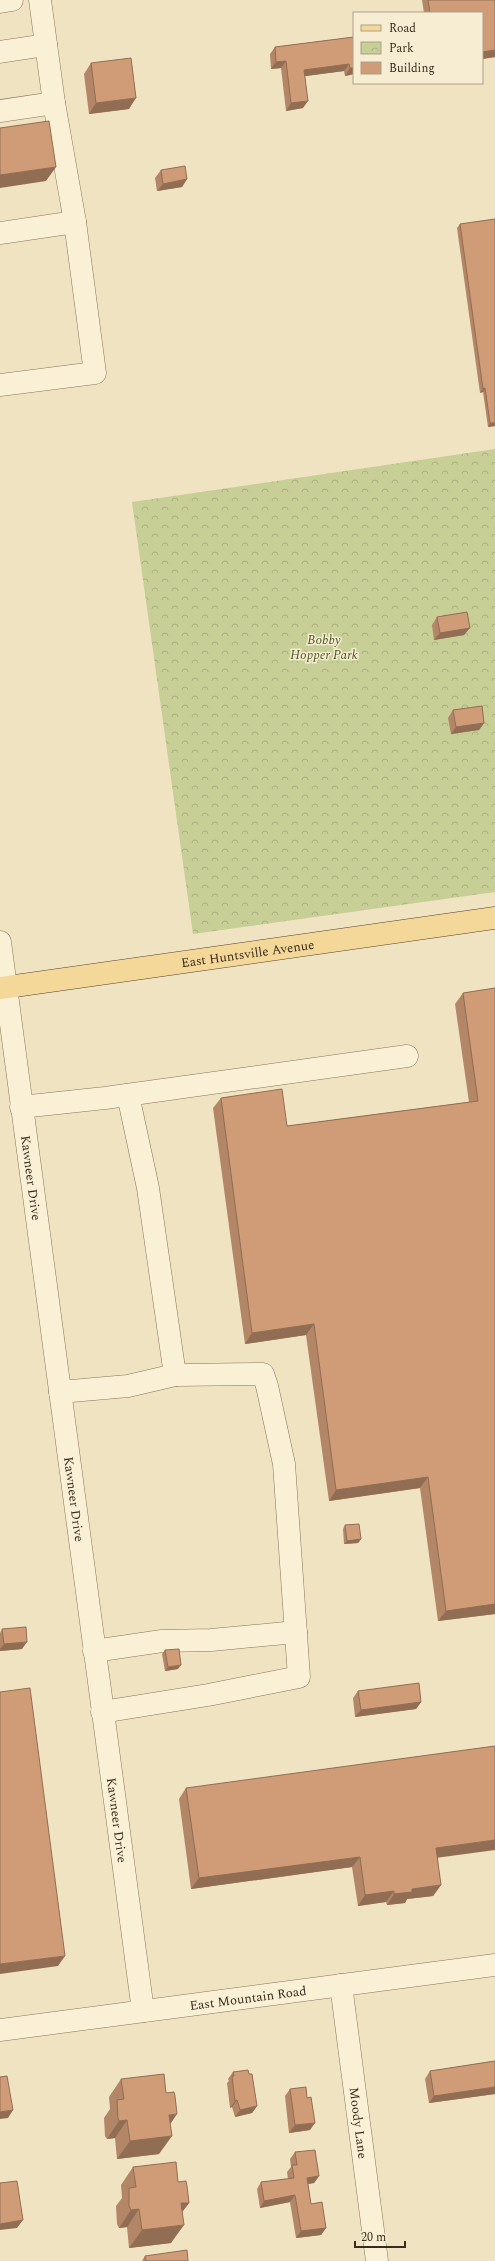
<svg xmlns="http://www.w3.org/2000/svg" width="495" height="2261" font-family="Spectral,serif">
<style>
.park{fill:url(#park-crowns)}
.lines{fill:none;stroke-linecap:round;stroke-linejoin:round}
.minor-casing{stroke:#8a7459;stroke-width:23}
.major-casing{stroke:#58412d;stroke-width:23}
.minor{stroke:#faf0d6;stroke-width:22}
.major{stroke:#f4d899;stroke-width:22}
.wall{fill:#b28666}
.shaded-wall{fill:#916d53}
.building{fill:#cf9c77;stroke:#916d53}
.labels{text-anchor:middle;stroke-width:3;stroke-linejoin:round;paint-order:stroke}
.park-label{font-size:13px;font-style:italic;fill:#495723;stroke:#f7edd2}
.street-label{font-size:13px;fill:#3a2b1d;stroke:#f7edd2}
</style>
<defs>
<pattern id="park-crowns" width="20" height="18" patternUnits="userSpaceOnUse"><rect width="20" height="18" fill="#c7ce96"/><path d="M2 6a3 3 0 1 1 6 0M12 15a3 3 0 1 1 6 0" fill="none" stroke="#acb181"/></pattern>
</defs>
<rect width="100%" height="100%" fill="#f0e3c2"/>
<path class="park" d="M495,449v443l-302,42 -61,-432z"/>
<g class="lines">
<defs>
<g id="minor">
<path d="M0,2l12,-2"/>
<path d="M0,52l46,-7"/>
<path d="M0,111l54,-8 -14,-103"/>
<path d="M0,233l75,-11"/>
<path d="M0,385l95,-12 -20,-151 -21,-119"/>
<path id="s1" d="M0,942l143,1069"/>
<path d="M21,1107l84,-9 302,-42"/>
<path d="M60,1392l68,-6 47,-11 -27,-187 -20,-93"/>
<path d="M94,1651l68,-10 49,-1 85,-8"/>
<path d="M102,1712l106,-17 91,-18 -15,-213 -17,-78 -4,-12 -88,1"/>
<path id="s2" d="M341,1985l36,276"/>
<path id="s3" d="M0,2030l495,-65"/>
</g>
<g id="major">
<path id="s4" d="M0,988l495,-70"/>
</g>
</defs>
<use href="#minor" class="minor-casing"/>
<use href="#major" class="major-casing"/>
<use href="#minor" class="minor"/>
<use href="#major" class="major"/>
</g>
<path class="wall" d="M422,0h73v57l-13,2v-46h-58z
M354,37v37l-9,2 -1,-5 -39,5 -2,32 -17,3 -5,-43 -10,1 -1,-15 5,-7z
M91,63l38,46 -40,5 -5,-40z
M161,170l26,9 -5,8 -25,4 -2,-13z
M495,219v207l-7,1 -5,-35 -3,1 -23,-165 3,-4z
M437,617l27,18 -30,5 -2,-15z
M453,710l31,13 -5,7 -28,4 -3,-16z
M495,988v626l-57,7 -18,-133 -91,13 -23,-166 -61,9 -32,-236 8,-10 66,28 182,-24 -14,-98 8,-11z
M345,1525l16,14 -3,4 -14,1 -1,-15z
M2,1629l20,20 -22,2v-18z
M165,1650l13,19 -13,2 -3,-17z
M358,1691l63,11 -5,7 -61,8 -2,-19z
M186,1788l251,70 4,27 -8,11 -26,3 -2,4 -18,2 -1,-3 -28,4 -6,-39 -161,22 -12,-90z
M495,2061v33l-66,9 -4,-24 5,-8z
M233,2072l16,2 8,32 -5,7 -17,4 -3,-10 -2,1 -3,-25 2,-2 -1,-2z
M121,2079l49,45 -11,30 -42,5 -2,-21 -8,1 -2,-3 -1,-18 6,-9 -1,-12z
M290,2089l20,41 -21,3 -4,-37z
M295,2152l24,24 -5,7 -6,1 3,20 15,24 -5,7 -25,3 -6,-36 -30,6 -3,-19 4,-7 27,-3 -1,-7 4,-5 -1,-8z
M133,2167l45,15 11,21 -7,9 -11,31 -42,5 -2,-21 -8,1 -2,-4 -1,-18 6,-8 -1,-13z
M145,2256l43,5h-46z"/>
<path class="shaded-wall" d="M495,50v7l-13,2v-7z
M286,61l-5,7 -10,1 5,-7z
M349,64l-5,7 -45,6 5,-7z
M350,68h4v6l-9,2z
M136,98l-7,11 -40,5 7,-11z
M308,101l-5,7 -17,3 5,-8z
M56,167l-10,14 -46,7v-13z
M187,179l-5,8 -25,4 6,-7z
M485,388l-2,4 -3,1 3,-4z
M490,423h5v3l-7,1z
M470,628l-6,7 -30,5 6,-7z
M484,723l-5,7 -28,4 5,-7z
M314,1324l-8,11 -61,9 7,-11z
M428,1477l-8,11 -91,13 7,-11z
M361,1539l-3,4 -14,1 3,-3z
M495,1604v10l-57,7 8,-10z
M27,1642l-5,7 -22,2v-2l4,-5z
M181,1665l-3,4 -13,2 3,-4z
M421,1702l-5,7 -61,8 6,-7z
M495,1840v10l-67,9 8,-11z
M360,1857l-8,10 -161,22 8,-11z
M441,1885l-8,11 -26,3 -2,4 -18,2 7,-11 18,-5z
M394,1891l-8,11 -28,4 7,-11z
M65,1956l-7,10 -58,8v-10z
M495,2087v7l-66,9 5,-7z
M237,2100l-5,7 -2,1 5,-7z
M257,2106l-5,7 -17,4 5,-7z
M13,2110l-5,8 -8,1v-7z
M177,2114l-12,18 4,-17z
M127,2120l-12,18 -8,1 12,-18z
M315,2123l-5,7 -21,3 6,-8z
M172,2136l-13,18 -42,5 13,-18z
M319,2176l-5,7 -12,2 5,-7z
M295,2195l-5,7 -30,6 4,-7z
M181,2203h8l-13,17z
M139,2209l-12,18 -8,1 12,-18z
M23,2220l-6,8 -17,2v-6z
M184,2225l-13,18 -42,5 13,-18z
M326,2228l-5,7 -25,3 5,-7z"/>
<path class="building" d="M428,0h67v50l-13,2v-39h-52z
M354,37v31h-4l-1,-4 -45,6 4,31 -17,2 -5,-42 -10,1 -1,-15z
M131,58l5,40 -40,5 -5,-40z
M49,121l7,46 -56,8v-47z
M185,166l2,13 -24,5 -2,-14z
M495,219v204h-5l-5,-35 -2,1 -23,-165z
M467,612l3,16 -30,5 -3,-16z
M482,706l2,17 -28,4 -3,-17z
M495,988v616l-49,7 -18,-134 -92,13 -22,-166 -62,9 -31,-235 61,-9 5,37 191,-25 -15,-108z
M359,1524l2,15 -14,2 -2,-16z
M26,1627l1,15 -23,2 -2,-15z
M179,1649l2,16 -13,2 -3,-17z
M419,1683l2,19 -60,8 -3,-19z
M30,1688l35,268 -65,8v-272z
M495,1746v94l-59,8 5,37 -29,4v3l-18,2v-3l-29,4 -5,-38 -161,21 -13,-90z
M495,2061v26l-61,9 -4,-25z
M248,2070l1,4h3l5,32 -17,4 -3,-10 -2,1 -3,-25h2l-1,-4z
M164,2074l2,19 8,-1 1,4 2,18 -8,1 3,21 -42,5 -3,-21 -8,1 -1,-3 -1,-18 7,-1 -3,-20z
M7,2076l6,34 -13,2v-35z
M306,2087l1,11 4,-1 4,26 -20,2 -5,-36z
M315,2150l4,26 -12,2 4,26 11,-2 4,26 -25,3 -6,-36 -31,6 -3,-19 33,-4 -2,-13h5l-2,-13z
M176,2162l2,20 8,-1 1,5 2,17h-8l3,22 -42,5 -3,-21 -8,1 -2,-4v-18l7,-1 -3,-20z
M17,2181l6,39 -23,4v-41z
M187,2250l1,11h-42l-1,-5z"/>
<g class="labels">
<g class="park-label">
<text x="324" y="644">Bobby<tspan x="324" dy="15">Hopper Park</tspan></text>
</g>
<g class="street-label">
<text dy="5" stroke="none"><textPath href="#s4" startOffset="250">East Huntsville Avenue</textPath></text>
<text dy="5" stroke="none"><textPath href="#s1" startOffset="238">Kawneer Drive</textPath></text>
<text dy="5" stroke="none"><textPath href="#s1" startOffset="562">Kawneer Drive</textPath></text>
<text dy="5" stroke="none"><textPath href="#s1" startOffset="886">Kawneer Drive</textPath></text>
<text dy="5" stroke="none"><textPath href="#s3" startOffset="250">East Mountain Road</textPath></text>
<text dy="5" stroke="none"><textPath href="#s2" startOffset="139">Moody Lane</textPath></text>
</g>
</g>
<rect x="353" y="12" width="130" height="72" fill="#f7edd2" stroke="#ab9f8a"/>
<rect x="361" y="25" width="20" height="6" fill="#f4d899" stroke="#ab9f8a"/>
<text x="389" y="32" font-size="12" fill="#3a2b1d">Road</text>
<rect x="361" y="42" width="20" height="12" fill="url(#park-crowns)" stroke="#ab9f8a"/>
<text x="389" y="52" font-size="12" fill="#3a2b1d">Park</text>
<rect x="361" y="62" width="20" height="12" fill="#cf9c77" stroke="#ab9f8a"/>
<text x="389" y="72" font-size="12" fill="#3a2b1d">Building</text>
<path d="M355 2241v6h50v-6" fill="none" stroke="#3a2b1d" stroke-width="2"/>
<text x="361" y="2241" font-size="12" fill="#3a2b1d" stroke="#f7edd2" stroke-width="3" paint-order="stroke">20 m</text>
</svg>
